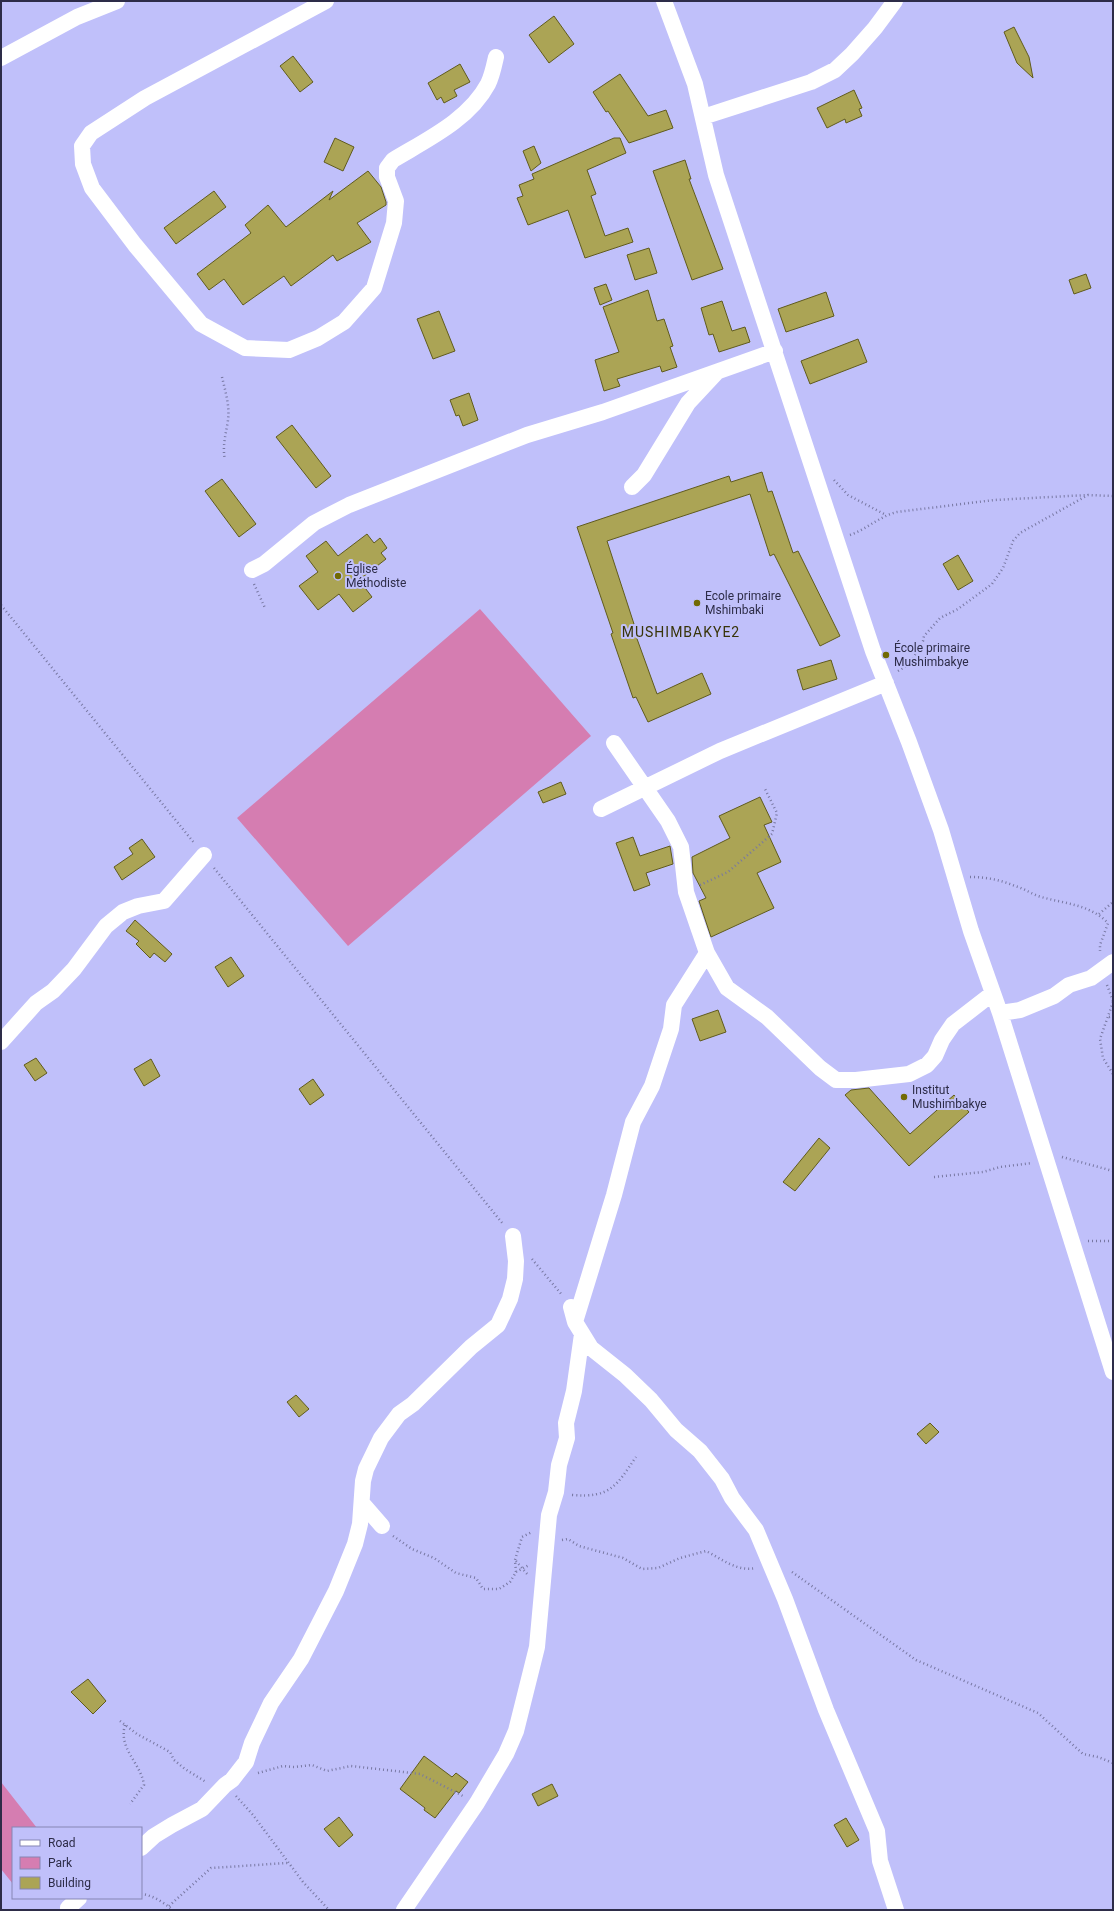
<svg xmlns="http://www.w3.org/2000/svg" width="1114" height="1911" font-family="Roboto,sans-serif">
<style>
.green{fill:#d57db1}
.building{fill:#aba455;stroke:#605b1d}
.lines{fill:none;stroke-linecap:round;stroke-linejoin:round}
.path{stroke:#7878a3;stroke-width:2.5;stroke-dasharray:1 3;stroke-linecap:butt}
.minor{stroke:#fff;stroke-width:16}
.poi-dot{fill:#726a03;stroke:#c0c0fa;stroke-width:1.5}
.labels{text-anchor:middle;stroke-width:4;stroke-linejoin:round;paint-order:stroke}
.poi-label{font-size:12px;fill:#2d2c48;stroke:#c0c0fa;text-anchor:start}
.quarter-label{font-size:14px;letter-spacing:1px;fill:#383409;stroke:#c0c0fa}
</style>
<rect width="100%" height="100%" fill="#c0c0fa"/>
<path class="green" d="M480,609l111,127 -243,210 -111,-128z
M1,1782l36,46h-24v56l-12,-15z"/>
<path class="building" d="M554,16l20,28 -25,19 -20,-28z
M1014,27l15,30 4,21 -16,-15 -13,-31z
M293,56l20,26 -13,10 -20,-26z
M460,64l10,18 -16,8 3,6 -13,7 -3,-6 -4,3 -9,-17z
M620,74l28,42 18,-6 7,18 -44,15 -21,-32 -2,1 -13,-20z
M854,90l8,18 -3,1 3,7 -16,7 -1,-4 -18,9 -10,-20z
M335,138l19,9 -11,24 -19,-9z
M614,138h6l6,15 -39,17 9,24 -5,2 14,40 23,-8 5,14 -48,16 -17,-48 -40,15 -11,-27 6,-2 -4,-11 15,-6 -2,-5z
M534,146l7,17 -10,8 -8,-20z
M685,160l6,19h-2l34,90 -31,11 -39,-109z
M368,171l13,16 5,15v3l-29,18 14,19 -34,19 -4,-6 -42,31 -7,-10 -41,29 -19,-26 -15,11 -12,-16 54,-41 -6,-8 23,-20 18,22 47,-36 -4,9z
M214,191l12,16 -50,37 -12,-16z
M649,248l8,25 -22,7 -8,-25z
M1086,274l5,14 -17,6 -5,-14z
M606,284l6,16 -12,5 -6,-17z
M648,290l9,31 7,-2 9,27 -3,1 7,20 -15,5 -2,-6 -43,13 3,7 -16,5 -9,-31 24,-8 -16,-45z
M826,292l8,24 -48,16 -8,-23z
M722,301l10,30 13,-4 5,15 -31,10 -6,-18 -4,1 -8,-27z
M439,311l16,40 -22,8 -16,-40z
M858,339l9,23 -57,22 -9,-23z
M469,393l9,27 -15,6 -4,-11 -3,1 -6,-16z
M292,425l39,51 -15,12 -40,-51z
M762,472l6,20 4,-1 21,62 5,-2 42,85 -20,10 -46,-92 -4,2 -20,-62 -143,47 27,83 -2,1 25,69 45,-21 9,21 -63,28 -12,-25 -3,1 -22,-64 2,-1 -36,-106 152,-51 2,6z
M222,479l34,45 -17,13 -34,-46z
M367,534l7,9 6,-5 7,10 -6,5 5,6 -27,21 13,17 -19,15 -14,-18 -21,16 -19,-24 19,-14 -12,-16 20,-15 12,15z
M958,555l15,26 -15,9 -15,-26z
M831,660l6,19 -34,11 -6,-20z
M561,782l5,12 -23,9 -5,-11z
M760,797l12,25 -8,3 17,37 -24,11 17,35 -63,29 -12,-36 7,-3 -13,-25 -1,-16 38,-19 -11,-22z
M633,837l7,19 30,-10 3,18 -27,9 4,12 -16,6 -18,-48z
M142,839l13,18 -33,23 -8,-13 19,-13 -4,-6z
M135,920l37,34 -7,8 -11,-9 -4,5 -14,-14 3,-3 -13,-10z
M231,957l13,19 -16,11 -13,-20z
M718,1010l8,22 -26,9 -8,-22z
M36,1058l11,15 -12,8 -11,-16z
M151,1059l9,17 -16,10 -10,-17z
M313,1079l11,16 -14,10 -11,-16z
M869,1088l41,46 44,-39 15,17 -60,54 -64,-71 6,-5z
M819,1138l11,10 -35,43 -12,-9z
M296,1395l13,14 -10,8 -12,-15z
M930,1423l9,9 -13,12 -9,-10z
M88,1679l18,22 -13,13 -22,-22z
M424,1756l28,21 4,-4 12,9 -9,11 -3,-2 -21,27 -11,-8 1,-2 -25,-19z
M552,1784l6,12 -20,10 -6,-12z
M339,1817l14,18 -14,12 -15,-18z
M846,1818l13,22 -12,7 -13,-22z"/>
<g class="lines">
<path class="path" d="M222,377c3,13 8,29 6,43 -2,14 -6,26 -3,40
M834,480l14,15 38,20
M850,535c17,-6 30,-19 47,-23l97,-12 94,-5 25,1
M254,584l11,24
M1,605l194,239
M898,671l12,-7 13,-23 1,-5 16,-18 18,-9 34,-25 11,-16 10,-27 7,-8 68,-38
M214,868l289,356
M970,877c16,0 31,3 45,9 8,2 15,7 23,10 25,8 50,7 70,27l-8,22v6
M700,885l28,-13 44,-38 5,-21 -12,-24
M1099,914l14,-12
M1107,985l6,16
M1113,1002l-13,37 3,19 10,16
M1109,1017l4,-1
M1062,1157l51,14
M934,1177l49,-5 17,-5 32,-4
M1088,1241h25
M532,1259l30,36
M572,1495c39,3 44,-9 64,-38
M393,1536l19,13 22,9 22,15 20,5 7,11h16l11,-7 6,-10 -1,-12 7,-23 10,-5
M562,1540l6,-1 11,7 44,12 19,11 16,-1 22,-10 26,-7c16,8 31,21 50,17
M516,1561l12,14
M516,1572l13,-7
M792,1572l124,88 122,53 45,41 15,3 15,6
M120,1721l17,13 33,18 4,8 11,9 21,13
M125,1725c-7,24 16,38 19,60l-14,19
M258,1773l25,-7 11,1 18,-2 15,6 24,-5 44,5 25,3 43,22
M236,1796l17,19 50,67 26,28
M141,1894c12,1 23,9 32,16
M169,1906l42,-38 76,-5"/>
<path class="minor" d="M326,1l-181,97 -54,35 -9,13 1,18 9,24 43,57 66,79 44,24 44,2 29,-12 26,-16 30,-34 20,-65 2,-22 -9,-24v-9l6,-8c33,-20 76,-40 95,-76 4,-8 6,-18 8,-27
M664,1l31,83 21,91 157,476 36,91 32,88 30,101 29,82 113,359
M1,58l76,-41 40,-16
M703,117l108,-35 24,-12 17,-16 23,-26 20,-27
M632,487l12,-12 44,-72 28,-30
M252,570l12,-6 50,-41 35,-18 178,-70 76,-23 172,-61
M614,743l54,78 13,26 5,45 21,61 20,35 40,29 53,51 16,12h20l53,-6 18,-9 8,-9 7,-16 11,-16 40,-31
M601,809l119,-58 166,-68
M1000,1013l20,-3 34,-14 15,-11 22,-7 22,-16
M1,1042l35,-39 17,-12 21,-22 32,-43 17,-14 15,-6 26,-5 40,-46
M571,1307l4,15 16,26 34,27 26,25 25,30 24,21 22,28 10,19 24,32 29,69 41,111 51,121 3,30 16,49
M575,1322l39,-127 19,-73 19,-36 19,-57 3,-24 33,-52
M362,1503l20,23
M141,1848l13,-12 18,-11 30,-16 23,-24 7,-5 14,-18 6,-19 19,-40 30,-44 35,-68 19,-47 5,-20 3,-43 3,-12 15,-31 18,-24 14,-10 58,-57 27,-22 12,-26 5,-20 1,-18 -3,-25
M68,1908l11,-10
M404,1910l73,-107 29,-49 10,-23 21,-84 12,-132 7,-23 3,-27 8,-27 -1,-15 8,-32 8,-57"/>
</g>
<g class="poi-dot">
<circle cx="338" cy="576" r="4"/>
<circle cx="697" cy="603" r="4"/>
<circle cx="886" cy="655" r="4"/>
<circle cx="904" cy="1097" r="4"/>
</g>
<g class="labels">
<g class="poi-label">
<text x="346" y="573">Église<tspan x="346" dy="14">Méthodiste</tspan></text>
<text x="705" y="600">Ecole primaire<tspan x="705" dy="14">Mshimbaki</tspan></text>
<text x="894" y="652">École primaire<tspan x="894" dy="14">Mushimbakye</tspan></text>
<text x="912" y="1094">Institut<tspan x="912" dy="14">Mushimbakye</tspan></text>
</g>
<g class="quarter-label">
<text x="681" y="637">MUSHIMBAKYE2</text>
</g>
</g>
<rect width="1114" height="1911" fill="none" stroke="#2d2c48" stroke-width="4"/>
<rect x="12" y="1827" width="130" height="72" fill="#c0c0fa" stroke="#8585b3"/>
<rect x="20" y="1840" width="20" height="6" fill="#ffffff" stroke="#8585b3"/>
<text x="48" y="1847" font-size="12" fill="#2d2c48">Road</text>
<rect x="20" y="1857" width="20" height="12" fill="#d57db1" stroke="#8585b3"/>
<text x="48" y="1867" font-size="12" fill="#2d2c48">Park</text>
<rect x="20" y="1877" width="20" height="12" fill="#aba455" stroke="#8585b3"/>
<text x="48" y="1887" font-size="12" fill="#2d2c48">Building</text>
</svg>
